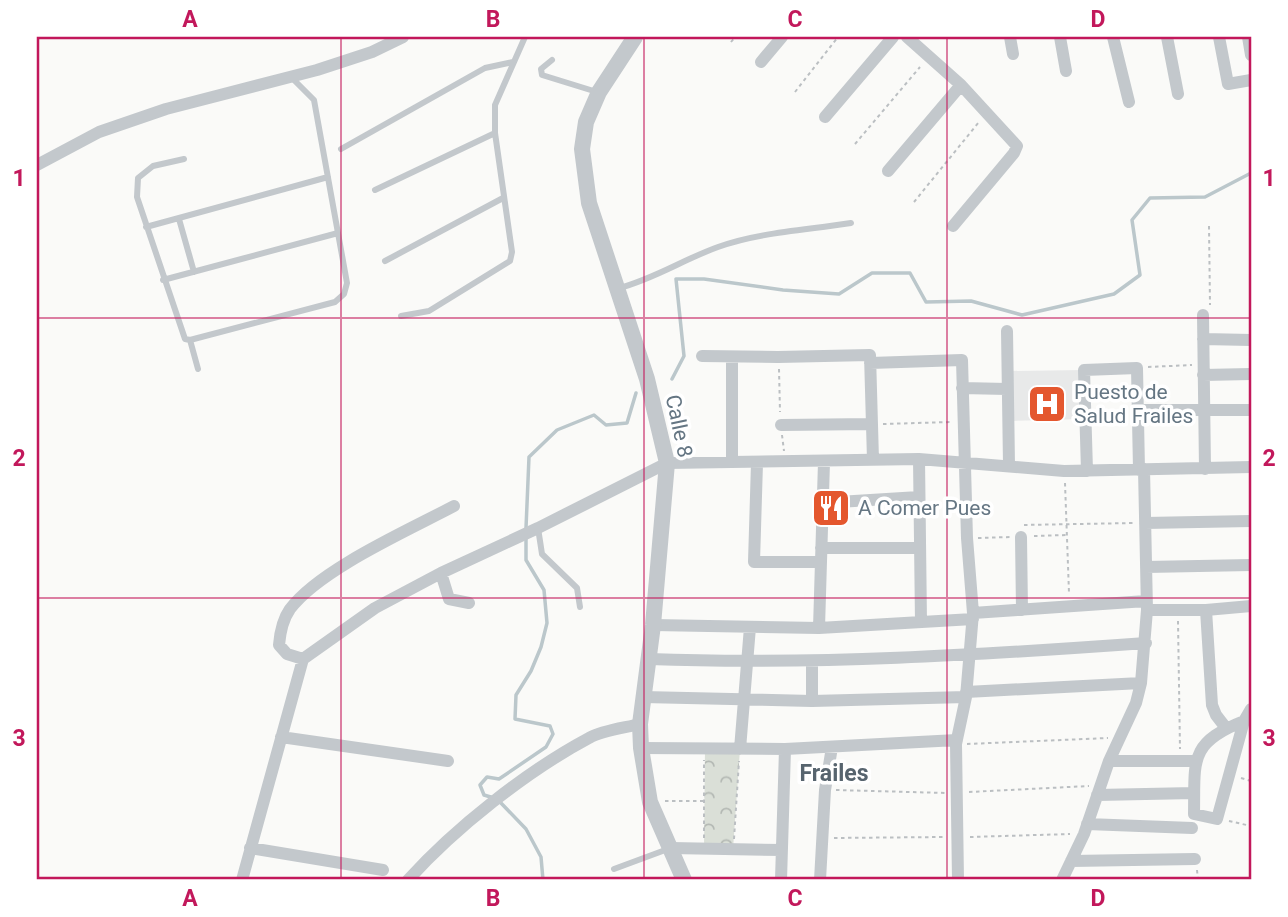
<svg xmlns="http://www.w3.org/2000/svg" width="1288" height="917" font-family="Roboto,sans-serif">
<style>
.built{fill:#e8e9e9}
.forest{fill:url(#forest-crowns)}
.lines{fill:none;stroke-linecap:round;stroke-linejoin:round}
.stream{stroke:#bbc7cb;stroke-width:3.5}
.path{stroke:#bbbfc2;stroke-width:2;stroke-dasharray:3.5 3.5;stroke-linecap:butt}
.service{stroke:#c3c8cc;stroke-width:6}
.minor{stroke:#c3c8cc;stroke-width:12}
.tertiary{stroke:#c3c8cc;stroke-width:16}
.grid{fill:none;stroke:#c2185b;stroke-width:2;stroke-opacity:0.55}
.labels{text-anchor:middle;stroke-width:7;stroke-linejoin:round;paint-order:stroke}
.poi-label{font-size:21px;fill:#657683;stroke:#fff;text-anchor:start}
.street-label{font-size:21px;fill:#657683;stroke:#fff}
.neighbourhood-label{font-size:23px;font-weight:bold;fill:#57646e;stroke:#fff}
.neatline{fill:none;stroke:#c2185b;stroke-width:2.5}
.grid-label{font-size:23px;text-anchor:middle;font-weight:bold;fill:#c2185b}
</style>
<defs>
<pattern id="forest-crowns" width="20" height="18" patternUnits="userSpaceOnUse" patternTransform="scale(1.75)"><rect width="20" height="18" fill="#dadfd7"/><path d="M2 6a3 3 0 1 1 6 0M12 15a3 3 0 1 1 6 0" fill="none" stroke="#b4b9b4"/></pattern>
</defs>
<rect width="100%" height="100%" fill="#fafaf8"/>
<path class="built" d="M1084,370l2,49 -78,2 -1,-50z"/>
<path class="forest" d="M705,748l35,1 -7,100h-29z"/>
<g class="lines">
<path class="stream" d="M672,379l12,-23 -8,-77h28l79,11 56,4 33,-21h38l16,29 45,-1 51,14 92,-21 26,-19 -8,-55 18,-22 55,-1 46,-24
M526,528l3,-71 28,-27 37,-15 12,10 21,-2 9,-30
M494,798l-10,-3 -4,-10 7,-8 12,2 47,-32 7,-13 -3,-8 -35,-7 1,-24 15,-24 10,-24 6,-24 -3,-33 -18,-30v-24
M500,802l26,27 15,28 2,23"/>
<path class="path" d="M731,42l4,-5
M795,92l43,-55
M855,144l65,-77
M914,202l65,-80
M1209,226l1,79
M1148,367l44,-2
M779,369l1,43
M883,424l68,-2
M782,435l2,16
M1065,483l4,110
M1024,525l110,-2
M1034,536l33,-1
M978,538l33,-1
M1178,621l2,128
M967,744l141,-6
M1241,778l10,3
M836,790l110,3
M969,792l120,-6
M665,801h39
M1229,821l22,5
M970,837l100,-3
M704,838v-78
M834,838l110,-1
M734,839l5,-78
M1197,870l1,10"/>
<path class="service" d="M552,60l-11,9 1,6 55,17
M341,149l144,-81 28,-6
M184,159l-31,7 -15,12 -1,19 48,142 5,1 145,-38 9,-8 3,-11 -33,-183 -22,-22
M375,190l120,-57
M179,219l15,53
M146,227l182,-50
M385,261l118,-63
M163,280l175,-47
M619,288c35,-9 65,-29 99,-41 42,-15 90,-17 133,-24
M401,316l28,-5 81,-50 2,-9 -17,-119v-28l30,-68
M190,340l8,29
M538,528l4,26 35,34 3,19
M614,869l54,-20"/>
<path class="minor" d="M907,37l54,48 56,61 -3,7 -61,73
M1010,37l3,17
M1060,37l6,34
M1113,37l16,65
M1167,37l11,57
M1219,37l9,47 23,-4
M1248,37l3,18
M761,62l21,-25
M825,117l68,-80
M37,165l62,-33 67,-23 151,-39 55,-18 31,-15
M888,171l73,-86
M1203,315l2,154
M1007,331l2,134
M1203,339l48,1
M702,356l76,1 92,-2 3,105
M870,363l92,-3 5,178 6,75 -7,84 -10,47 2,136
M1203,375l48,-1
M962,388l45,1
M1138,410h113
M781,425l91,-1
M919,459l2,163
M732,462v-105
M757,463l-3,99h67
M1087,471l-3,-101 53,-2 2,102
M822,503l97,-6
M1145,523l106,-2
M1021,537l1,73
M821,548h98
M1146,567l105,-2
M441,573l8,26 20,4
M1147,610h59l45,-4
M1206,610l6,95 4,10 10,13
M973,613l173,-12
M653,625l166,3 154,-9
M819,628l5,-166
M303,659l-16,-5 -8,-9c1,-12 4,-26 11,-36 30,-40 119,-79 164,-103
M649,659c166,6 331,-4 497,-16
M966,692l175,-9
M643,697l169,4 154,-4
M812,701v-40
M1244,721c-56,22 -49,40 -50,93l23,5 27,-98 7,-12
M281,737l167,24
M641,748l144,1 172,-9
M740,749l10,-122
M1109,761h86
M1097,795l97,-2
M1087,824l105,4
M250,848l133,22
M671,848l111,2
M1071,861l124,-2
M242,880l61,-221 72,-51 66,-35 97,-45 129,-65 252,-4 145,12 187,-4
M408,880c47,-52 119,-109 181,-142 14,-8 35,-10 51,-14
M781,880l4,-131
M820,880l5,-90 7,-43
M1062,880l22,-46 25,-73 27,-58 5,-20 6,-73 -3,-141"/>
<path class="tertiary" d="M635,37l-36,55 -13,30 -4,27 7,54 58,176 20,84 -14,162 -13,99 1,24 9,54 34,78"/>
</g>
<path class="grid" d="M341,37v843M644,37v843M947,37v843M37,318h1214M37,598h1214"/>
<defs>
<symbol id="hospital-square" viewBox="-11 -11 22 22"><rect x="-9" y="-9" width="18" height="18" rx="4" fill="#e4572e" stroke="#fff"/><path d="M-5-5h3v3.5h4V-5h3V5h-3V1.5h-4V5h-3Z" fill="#fff"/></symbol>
<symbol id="restaurant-square" viewBox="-11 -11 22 22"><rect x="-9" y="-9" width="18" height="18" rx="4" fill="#e4572e" stroke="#fff"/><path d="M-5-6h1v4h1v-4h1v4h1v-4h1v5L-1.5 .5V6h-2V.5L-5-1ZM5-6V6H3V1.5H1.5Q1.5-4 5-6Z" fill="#fff"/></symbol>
</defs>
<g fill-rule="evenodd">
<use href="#hospital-square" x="1025" y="382" width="44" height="44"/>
<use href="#restaurant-square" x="809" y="486" width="44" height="44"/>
</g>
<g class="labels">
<g class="poi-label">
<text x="1074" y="399">Puesto de<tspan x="1074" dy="24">Salud Frailes</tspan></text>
<text x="858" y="515">A Comer Pues</text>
</g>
<g class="street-label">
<text transform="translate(679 426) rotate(78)" y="7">Calle 8</text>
</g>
<g class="neighbourhood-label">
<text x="834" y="781">Frailes</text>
</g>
</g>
<rect width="1288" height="917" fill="none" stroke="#ffffff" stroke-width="77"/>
<rect x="38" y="38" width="1212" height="840" class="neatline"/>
<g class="grid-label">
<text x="190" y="27">A</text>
<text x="493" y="27">B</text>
<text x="795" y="27">C</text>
<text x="1098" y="27">D</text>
<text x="19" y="186">1</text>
<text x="1269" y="186">1</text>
<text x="19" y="466">2</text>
<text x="1269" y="466">2</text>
<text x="19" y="746">3</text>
<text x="1269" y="746">3</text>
<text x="190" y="906">A</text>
<text x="493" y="906">B</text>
<text x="795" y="906">C</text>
<text x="1098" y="906">D</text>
</g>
</svg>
